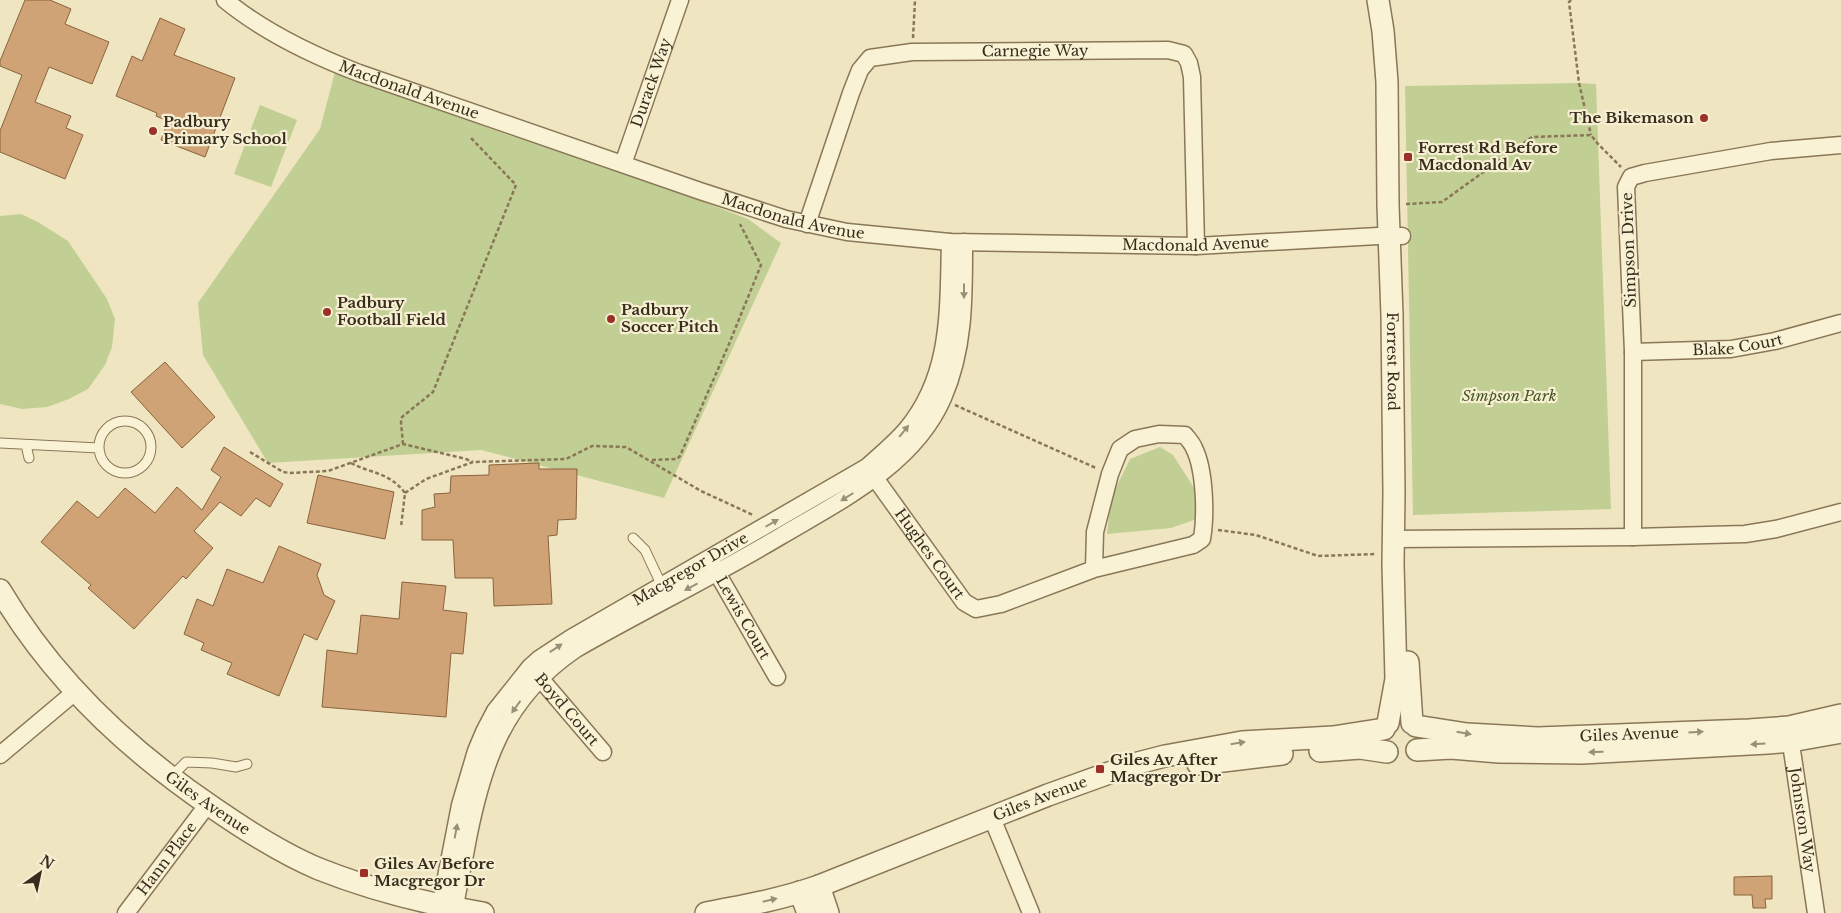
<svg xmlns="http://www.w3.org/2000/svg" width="1841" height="913" font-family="'Libre Baskerville',serif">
	<rect width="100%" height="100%" fill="#efe6c1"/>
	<path fill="#c1ce94" d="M335,72L508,135L574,152L748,219L781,243L664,498L481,450L268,463L203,355L198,303L320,129Z
		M1579,83L1596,84L1611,509L1413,515L1405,86Z
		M260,105L297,120L271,187L234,174Z
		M21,214L38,222L68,241L107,299L115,319L112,347L105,365L88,389L69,399L47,407L22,409L0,404V216Z
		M1160,447L1173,455L1211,514L1171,528L1107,534L1111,498L1130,459Z"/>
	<path fill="#cfa375" stroke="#89633d" d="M25,0H50L71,9L65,24L109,42L92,84L49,67L35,102L71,116L66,128L83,135L65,179L0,152V131L22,75L0,66V61Z
		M160,18L185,29L174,55L235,78L205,157L161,140L168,121L156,116L157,113L116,96L132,56L142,61Z
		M165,362L215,417L182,448L131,392Z
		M224,447L283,484L270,507L256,498L241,516L220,502L194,531L213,548L186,579L183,576L134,629L88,588L91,585L41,542L77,501L98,518L125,488L155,513L177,487L202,510L221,477L211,470Z
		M539,463V469H577L576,519L558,520L557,535L548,536L552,604L494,606L493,578H455L453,540H422V510L435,507L434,494L450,493L451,476L489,475V465Z
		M318,475L394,492L385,539L307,523Z
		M279,546L321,564L317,575L324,595L335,601L317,640L304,634L279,696L227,674L232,663L201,650L204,643L184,634L197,599L213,606L227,569L263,583Z
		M402,582L446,586L443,610L467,613L463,654L451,653L446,717L322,707L327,650L357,654L361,615L399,619Z
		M1772,876V899H1765L1766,908H1753L1752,895H1734V877Z"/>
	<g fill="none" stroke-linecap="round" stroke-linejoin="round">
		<defs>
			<path id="service" d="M99 447a26 26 0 1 1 52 0a26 26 0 1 1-52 0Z
				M0,443L99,448
				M26,445L29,458
				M633,538L645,550L662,586
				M170,778L186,762L212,763L236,767L247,764"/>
			<g id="minor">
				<path id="s1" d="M225,0C264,32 312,55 359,73L700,191L786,219L847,232L950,242L1196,246L1378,236H1402"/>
				<path id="s2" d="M623,164L680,0"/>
				<path id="s3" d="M807,224L851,93L860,70L870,58L912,52L1168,50L1184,54L1189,63L1192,77L1196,246"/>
				<path id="s4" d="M1633,352L1731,349L1775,341L1841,323"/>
				<path id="s5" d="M870,471L964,602L976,609L1001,604L1094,569L1193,545L1202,539C1206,515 1205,470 1194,448C1192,443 1188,439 1185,435L1159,434L1135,439L1120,449L1110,474L1095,532L1094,569"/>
				<path d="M1633,537V352L1626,187L1631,177L1645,173L1771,151L1841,145"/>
				<path d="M1393,539L1633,537L1745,534L1776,529L1841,512"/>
				<path id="s6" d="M712,564L777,677"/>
				<path id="s7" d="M533,670L603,752"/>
				<path id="s8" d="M1789,730L1816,913"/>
				<path d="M0,755L75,692"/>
				<path d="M992,818L1031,913"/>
				<path id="s9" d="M126,913L208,804"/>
				<path id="s10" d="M439,913L460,805L476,751L484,732L495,711L530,667L539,659L571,638L867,467C880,455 894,444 906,430C952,375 948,310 950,242"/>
				<path d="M454,913C457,892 462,871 466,849C481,767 502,699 576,649C644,610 714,576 781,536C840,501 914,465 943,398C965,348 964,296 964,242"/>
			</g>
			<g id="tertiary">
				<path id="s11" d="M1378,0L1383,31L1387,82L1388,205L1392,315L1394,493L1393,564L1396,679L1388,723"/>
				<path id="s12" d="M0,590C53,680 129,751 215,809C247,831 283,854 319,869C372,890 428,904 483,913"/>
				<path d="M1408,662L1412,723"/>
				<path id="s13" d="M1416,726L1467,734L1538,738L1749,730L1789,727L1841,715"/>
				<path d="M1417,750L1451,748L1499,752L1582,753L1768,743L1791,741L1841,732"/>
				<path d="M1320,751L1360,748L1387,752"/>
				<path d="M1198,764L1282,754"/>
				<path d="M819,886L828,913"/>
				<path d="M800,892L808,913"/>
				<path id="s14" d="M706,913C744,906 782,899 819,886L1048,795L1134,764L1165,756L1242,742L1333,737L1384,729"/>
			</g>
		</defs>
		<use href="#service" stroke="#897758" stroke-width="11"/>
		<use href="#minor" stroke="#897758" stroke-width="19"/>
		<use href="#tertiary" stroke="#897758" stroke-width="24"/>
		<path stroke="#897758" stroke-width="2.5" stroke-dasharray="4 2.5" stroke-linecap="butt" d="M1571,0L1569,2L1579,83L1591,135
			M913,38L915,0
			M1406,204L1442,202L1532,137L1591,135L1598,144L1621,167
			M955,405L1096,468
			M403,444L401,422L402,417L433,392L516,185L471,138
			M250,452L283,472L290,473L328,471L403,444L466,459L473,462
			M652,460L677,459L680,456L729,344L761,265L740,224
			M351,463C372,474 389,472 405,493L401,527
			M405,493L426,479L473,462L566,459L592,446L626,447L701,491L753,515
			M1218,530L1256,535L1318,556L1376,554"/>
		<use href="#service" stroke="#faf2d4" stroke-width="9"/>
		<use href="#minor" stroke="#faf2d4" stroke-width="16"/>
		<use href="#tertiary" stroke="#faf2d4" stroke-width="21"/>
	</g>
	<defs><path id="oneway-solid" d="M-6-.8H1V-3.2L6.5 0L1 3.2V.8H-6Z" transform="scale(1.25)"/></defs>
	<g fill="#999078">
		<use href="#oneway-solid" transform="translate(964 291) rotate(90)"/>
		<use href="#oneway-solid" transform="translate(904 431) rotate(-51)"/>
		<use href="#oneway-solid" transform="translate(847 497) rotate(148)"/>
		<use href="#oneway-solid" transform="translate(772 523) rotate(-30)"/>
		<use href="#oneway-solid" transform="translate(691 587) rotate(152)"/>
		<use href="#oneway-solid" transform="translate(556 648) rotate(-34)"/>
		<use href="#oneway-solid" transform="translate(516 707) rotate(126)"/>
		<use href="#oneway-solid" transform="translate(1696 732) rotate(-3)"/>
		<use href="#oneway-solid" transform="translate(1464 733) rotate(10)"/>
		<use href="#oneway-solid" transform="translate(1238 743) rotate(-9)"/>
		<use href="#oneway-solid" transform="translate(1758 744) rotate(177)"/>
		<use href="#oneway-solid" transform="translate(1596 752) rotate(178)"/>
		<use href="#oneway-solid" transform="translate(456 831) rotate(-79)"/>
		<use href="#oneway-solid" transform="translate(770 900) rotate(-13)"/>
	</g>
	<g fill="#9a3026" stroke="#f6efd1" stroke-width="2">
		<circle cx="1704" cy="118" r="5"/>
		<circle cx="153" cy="131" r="5"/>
		<rect x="1403" y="152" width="10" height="10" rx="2.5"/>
		<circle cx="327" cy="312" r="5"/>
		<circle cx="611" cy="319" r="5"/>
		<rect x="1095" y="764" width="10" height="10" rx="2.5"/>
		<rect x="359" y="868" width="10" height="10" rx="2.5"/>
	</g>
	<g text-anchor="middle" stroke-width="4.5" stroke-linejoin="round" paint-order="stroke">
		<g font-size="15" fill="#382d1d" stroke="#f6efd1">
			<text dy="5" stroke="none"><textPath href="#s3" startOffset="344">Carnegie Way</textPath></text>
			<text dy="5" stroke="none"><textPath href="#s2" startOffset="86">Durack Way</textPath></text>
			<text dy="5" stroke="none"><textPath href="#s1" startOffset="206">Macdonald Avenue</textPath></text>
			<text dy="5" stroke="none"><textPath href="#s1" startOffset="611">Macdonald Avenue</textPath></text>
			<text dy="5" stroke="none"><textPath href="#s1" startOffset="1016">Macdonald Avenue</textPath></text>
			<text transform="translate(1629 250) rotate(-92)" y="5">Simpson Drive</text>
			<text dy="5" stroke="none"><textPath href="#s4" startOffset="105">Blake Court</textPath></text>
			<text dy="5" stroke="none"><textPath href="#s11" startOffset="362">Forrest Road</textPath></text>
			<text dy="5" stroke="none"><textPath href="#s5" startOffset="102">Hughes Court</textPath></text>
			<text dy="5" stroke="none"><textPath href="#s10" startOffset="455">Macgregor Drive</textPath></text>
			<text dy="5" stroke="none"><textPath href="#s6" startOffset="62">Lewis Court</textPath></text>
			<text dy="5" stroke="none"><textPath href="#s7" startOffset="52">Boyd Court</textPath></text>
			<text dy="5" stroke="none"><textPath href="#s13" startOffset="214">Giles Avenue</textPath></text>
			<text dy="5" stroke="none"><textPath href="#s14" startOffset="354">Giles Avenue</textPath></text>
			<text dy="5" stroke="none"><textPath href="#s12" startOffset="300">Giles Avenue</textPath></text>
			<text dy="5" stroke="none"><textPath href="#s8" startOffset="91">Johnston Way</textPath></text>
			<text dy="5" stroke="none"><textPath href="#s9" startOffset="68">Hann Place</textPath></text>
		</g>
		<g font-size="15" font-weight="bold" fill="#382d1d" stroke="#f6efd1" text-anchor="start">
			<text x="1694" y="123" text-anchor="end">The Bikemason</text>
			<text x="163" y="127">Padbury<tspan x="163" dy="17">Primary School</tspan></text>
			<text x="1418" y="153">Forrest Rd Before<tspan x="1418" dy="17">Macdonald Av</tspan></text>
			<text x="337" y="308">Padbury<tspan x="337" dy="17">Football Field</tspan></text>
			<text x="621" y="315">Padbury<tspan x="621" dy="17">Soccer Pitch</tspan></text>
			<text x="1110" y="765">Giles Av After<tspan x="1110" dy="17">Macgregor Dr</tspan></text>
			<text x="374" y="869">Giles Av Before<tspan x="374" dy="17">Macgregor Dr</tspan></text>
		</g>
		<g font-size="15" font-style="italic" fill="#445623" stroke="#f6efd1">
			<text x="1509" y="401">Simpson Park</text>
		</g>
	</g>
	<g transform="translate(40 873) rotate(33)" stroke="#f6efd1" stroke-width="4" paint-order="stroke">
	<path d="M0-4L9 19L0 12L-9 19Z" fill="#382d1d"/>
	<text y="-8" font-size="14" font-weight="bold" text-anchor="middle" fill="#382d1d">N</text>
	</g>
</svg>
